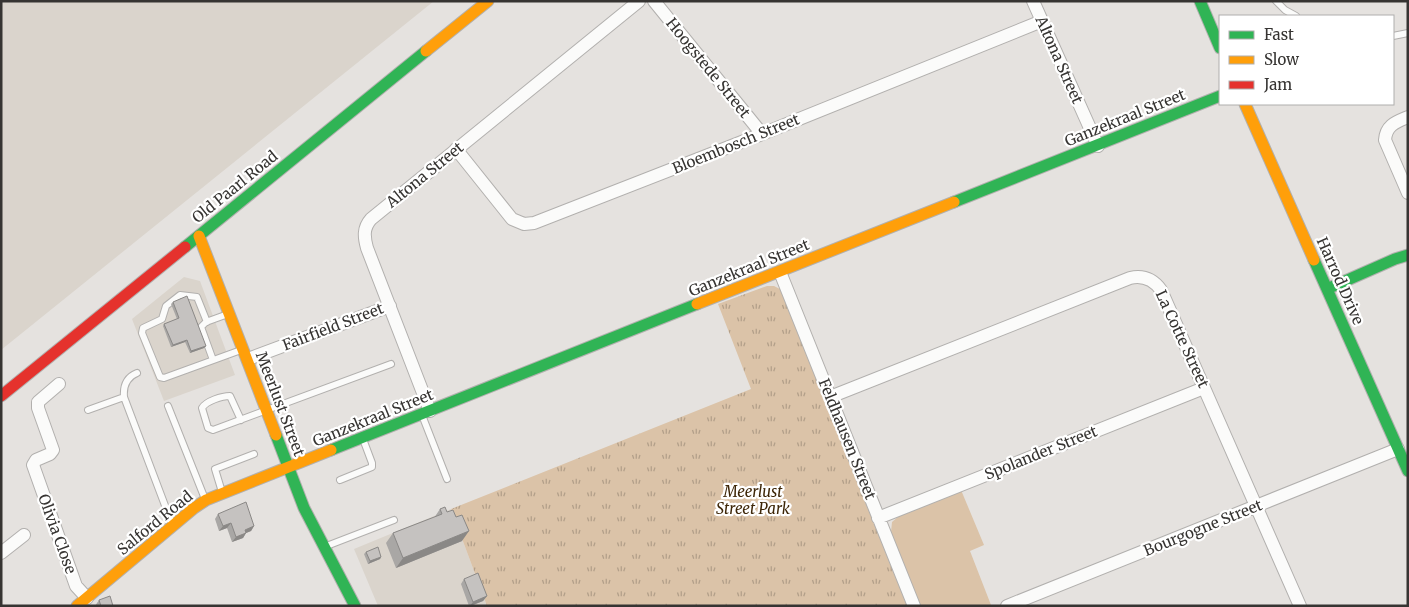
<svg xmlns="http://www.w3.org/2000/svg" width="1409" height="607" font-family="Merriweather,serif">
	<defs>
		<pattern id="park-tufts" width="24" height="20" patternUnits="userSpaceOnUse" patternTransform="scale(1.25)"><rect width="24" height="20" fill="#dbc3a8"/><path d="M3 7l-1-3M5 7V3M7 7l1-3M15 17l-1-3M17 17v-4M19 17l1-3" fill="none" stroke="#b29f89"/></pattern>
	</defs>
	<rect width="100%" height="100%" fill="#e5e2df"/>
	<path fill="#dad4cc" d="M1,1H434L1,350Z
		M184,277L200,281L235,375L164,401L132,319Z
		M451,509L487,606H378L354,549Z"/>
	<path fill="#dbc3a8" d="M961,490L984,545L970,551L991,605L920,606L891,532L892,522L899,516Z"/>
	<path fill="url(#park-tufts)" d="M767,286H774L780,289L907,606H487L451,509L751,389L718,304Z"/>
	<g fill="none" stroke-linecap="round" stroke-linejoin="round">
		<defs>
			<path id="lane" d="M1276,1L1285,10L1296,16
				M1393,36L1408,33
				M207,322L197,297L180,295L166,306L162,319L143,328L142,333L160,377L164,378L241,350
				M213,360L201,327L206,322L228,314
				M137,373C127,377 123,385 124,397L172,524
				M168,406L205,499
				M88,410L124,397
				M422,415L447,479
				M241,420L230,396C222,396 206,401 202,408L208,428L213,430L391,364
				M340,480L372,467V463L363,439
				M222,492L215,469L254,454
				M324,547L394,520"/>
			<path id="street" d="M654,1L762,134
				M1033,1L1098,146
				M1408,117C1396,122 1386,125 1385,140L1408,193
				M456,149L512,219L524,224L534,223L762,134L1042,21
				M780,272L914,606
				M248,359L390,306
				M59,384L38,402V408L53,450L50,454L36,460L33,465L76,586L87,598
				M830,397L1130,278C1143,275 1153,279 1161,290L1300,606
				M430,411L367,248C364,237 363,228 371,219L639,1
				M878,518L1204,388
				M1,553L24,535
				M1007,606L1398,449"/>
			<path id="fast" d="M1200,1L1220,48
				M954,202L1220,96
				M185,247L426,51
				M1314,260L1408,471
				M1327,289L1395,259L1408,255
				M276,435L304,508L355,606
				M331,450L697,304"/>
			<path id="slow" d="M426,51L488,1
				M1245,104L1314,260
				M199,236L276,435
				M697,304L954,202
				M77,606L194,508L206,500L331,450"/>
			<path id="jam" d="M1,396L185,247"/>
		</defs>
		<use href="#lane" stroke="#b2b0ae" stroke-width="8"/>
		<use href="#street" stroke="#b2b0ae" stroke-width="14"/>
		<use href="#fast" stroke="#b2b0ae" stroke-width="13"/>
		<use href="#slow" stroke="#b2b0ae" stroke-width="13"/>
		<use href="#jam" stroke="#b2b0ae" stroke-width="13"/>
		<use href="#lane" stroke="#fbfbfa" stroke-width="6"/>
		<use href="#street" stroke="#fbfbfa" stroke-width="12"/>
		<use href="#fast" stroke="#30b455" stroke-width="11"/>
		<use href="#slow" stroke="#ff9f0a" stroke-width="11"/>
		<use href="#jam" stroke="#e5322d" stroke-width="11"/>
	</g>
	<path fill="#a9a7a5" d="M173,302L206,346L204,348L190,353L185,342L171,347L163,326L164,324L177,319L171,304Z
		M440,509L456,517L462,541L396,568L386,543L393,533L434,518Z
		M218,514L254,526L251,531L246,533L243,538L232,542L227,528L219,531L215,519Z
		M366,552L381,557L380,559L368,564L364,554Z
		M464,579L487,596L483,601L471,606H469L461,584Z
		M99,600L113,606H95Z"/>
	<path fill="#8a8886" d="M187,340L185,342L171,347L173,345Z
		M206,346L204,348L190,353L191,351Z
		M231,523L227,528L219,531L223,526Z
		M254,526L251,531L246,533L243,538L232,542L236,537L245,530Z
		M469,531L462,541L396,568L403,558Z
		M381,557L380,559L368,564L370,561Z
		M487,596L483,601L470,606L473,602Z"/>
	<path fill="#c5c2c0" stroke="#8a8886" d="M187,296L206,346L191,351L187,340L173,345L164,324L179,318L173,302Z
		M246,502L254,526L245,530L246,533L236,537L231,523L223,526L218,514Z
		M445,507L447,512L453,510L456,517L462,515L469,531L403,558L393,533L442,514L440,509Z
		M378,547L381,557L370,561L366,552Z
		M478,573L487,596L473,602L464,579Z
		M110,596L113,606H101L99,600Z"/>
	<g text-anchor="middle" stroke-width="4.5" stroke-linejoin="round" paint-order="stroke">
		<g font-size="15" fill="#363432" stroke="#fff">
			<text transform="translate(1059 60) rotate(66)" y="5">Altona Street</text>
			<text transform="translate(708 68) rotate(51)" y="5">Hoogstede Street</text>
			<text transform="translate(1125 118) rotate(-22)" y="5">Ganzekraal Street</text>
			<text transform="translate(736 144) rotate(-22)" y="5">Bloembosch Street</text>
			<text transform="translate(425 175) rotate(-39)" y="5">Altona Street</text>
			<text transform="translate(235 187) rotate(-39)" y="5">Old Paarl Road</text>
			<text transform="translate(749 268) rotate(-22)" y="5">Ganzekraal Street</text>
			<text transform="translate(1340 281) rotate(66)" y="5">Harrod Drive</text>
			<text transform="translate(333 327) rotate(-21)" y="5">Fairfield Street</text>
			<text transform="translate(1182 339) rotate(65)" y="5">La Cotte Street</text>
			<text transform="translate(280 404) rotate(69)" y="5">Meerlust Street</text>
			<text transform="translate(373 418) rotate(-22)" y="5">Ganzekraal Street</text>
			<text transform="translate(847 439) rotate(68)" y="5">Feldhausen Street</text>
			<text transform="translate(1041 453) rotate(-22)" y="5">Spolander Street</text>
			<text transform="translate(155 523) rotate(-39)" y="5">Salford Road</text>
			<text transform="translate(1203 528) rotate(-22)" y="5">Bourgogne Street</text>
			<text transform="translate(57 534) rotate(70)" y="5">Olivia Close</text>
		</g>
		<g font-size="15" font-style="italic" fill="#3d2607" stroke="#fff">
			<text x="753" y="497">Meerlust<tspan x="753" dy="17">Street Park</tspan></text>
		</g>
	</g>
	<rect width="1409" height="607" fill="none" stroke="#363432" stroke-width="5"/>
	<rect x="1219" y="15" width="175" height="90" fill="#ffffff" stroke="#afaead"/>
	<rect x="1229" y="31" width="25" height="8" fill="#30b455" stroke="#afaead"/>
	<text x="1264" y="40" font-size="15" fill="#363432">Fast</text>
	<rect x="1229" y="56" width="25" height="8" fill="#ff9f0a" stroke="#afaead"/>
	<text x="1264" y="65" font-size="15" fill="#363432">Slow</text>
	<rect x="1229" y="81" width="25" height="8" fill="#e5322d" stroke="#afaead"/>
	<text x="1264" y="90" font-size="15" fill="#363432">Jam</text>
</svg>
